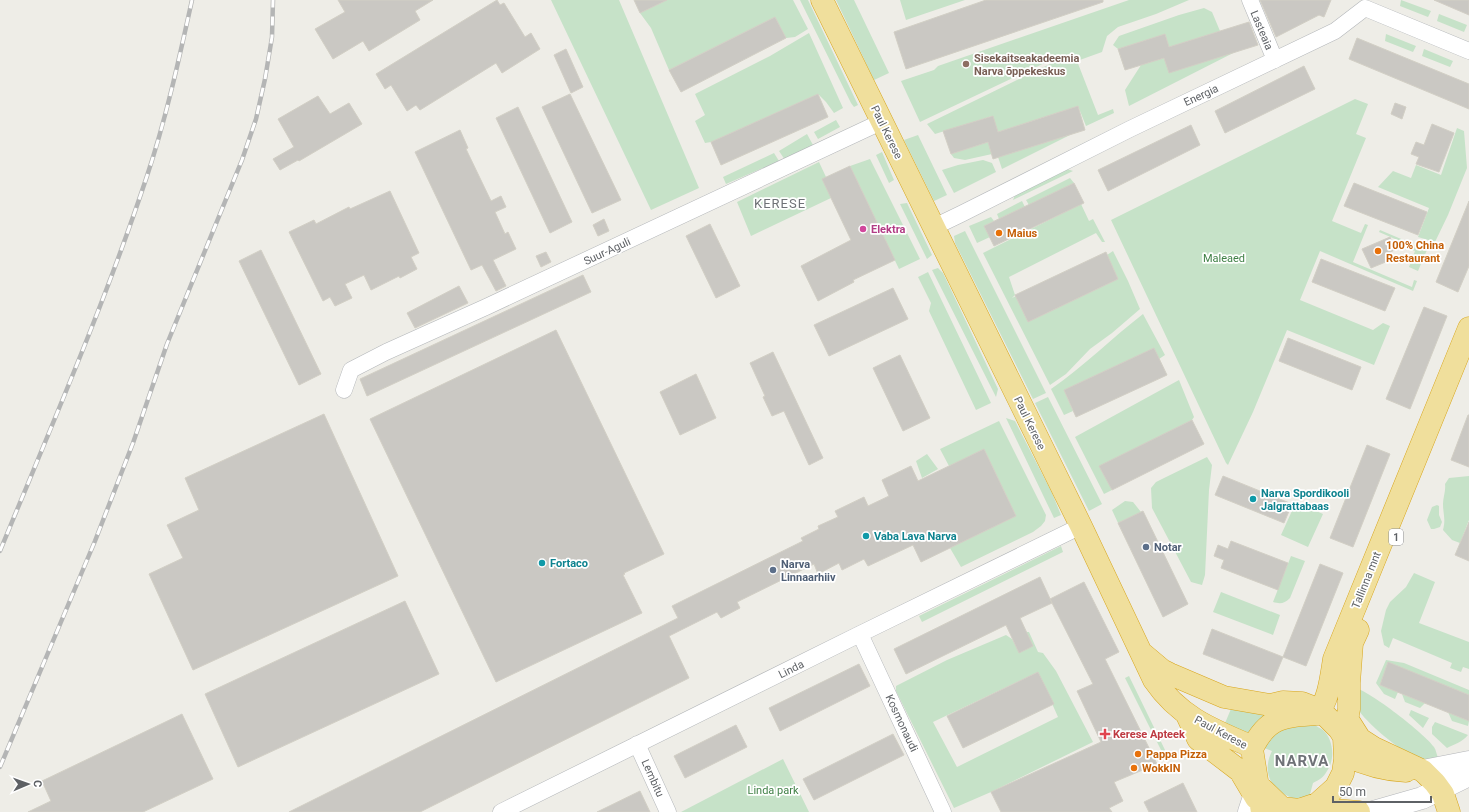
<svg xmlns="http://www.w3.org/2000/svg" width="1469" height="812" font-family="Roboto,sans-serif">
	<rect width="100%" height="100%" fill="#eeede7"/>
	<path fill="#c6e2c8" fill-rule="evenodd" d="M551,0H619L699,188L651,210Z
		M667,0H793L808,29L795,37L786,38L775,17L669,70L651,28L640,13Z
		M800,0H808L858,105L854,107L851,103Z
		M836,0H854L889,73L874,80Z
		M900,0H965L906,20Z
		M1129,0H1189L1156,14L1118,27L1107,36L1102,52L1077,61L1098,115L1113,109L1114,113L1086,126L1078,106L998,132L992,116L935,134L927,124L1056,61L1051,60L920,122L901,81L934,70L938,66Z
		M1401,0L1431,11L1428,17L1400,6Z
		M1204,8L1212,12L1220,31L1169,47L1165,34L1118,49L1113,45L1119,36L1179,15Z
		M1439,14L1467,25L1464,32L1437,21Z
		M809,33L843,108L834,113L826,102L818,94L711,142L705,143L695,121L705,115L695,94L770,56Z
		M1386,34L1416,46L1413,52L1385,41Z
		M1424,49L1453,61L1450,67L1422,56Z
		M1239,50L1129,106L1125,90L1141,65L1164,58Z
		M1355,99L1368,104L1356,134L1366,138L1332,221L1361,233L1365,224L1368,225L1353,262L1412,287L1414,280L1417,281L1413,291L1320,251L1300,300L1373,330L1383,323L1390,326L1374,365L1287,330L1253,412L1228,465L1226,463L1111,220Z
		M836,120L840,127L818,139L814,132Z
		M1457,128L1464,131L1467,168L1448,215L1435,242L1418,237L1429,208L1378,187L1393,171L1411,178L1416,165L1441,175Z
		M807,134L813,145L785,160L779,151Z
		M1072,134L1002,169L998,157Z
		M918,135L947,195L934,201L904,140Z
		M988,142L992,154L965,160L954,158L951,154Z
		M882,152L894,180L889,183L876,155Z
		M774,153L779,161L726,184L723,177Z
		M870,159L920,259L899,269L850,166Z
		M983,160L992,163L996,172L954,193L942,170L958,165Z
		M819,162L826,177L831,198L751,236L737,202Z
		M1067,169L1073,171L1013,200L1015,195Z
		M1070,178L1074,183L1029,205L1026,200Z
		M1022,201L1025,207L999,219L997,214Z
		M907,203L932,255L927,259L900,204Z
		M1081,204L1089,221L1093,219L1105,242H1102L1096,233L1009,277L1015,295L1012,298L1016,296L1028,322L1118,279L1107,255L1113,251L1128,281L1140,309L1112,333L1090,349L1066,374L1050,385L983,253Z
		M991,217L994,221L984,226L990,237L977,243L969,226Z
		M1380,230L1427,250L1418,271L1409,267L1415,251L1401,245L1402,242L1379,232Z
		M965,231L1046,393L1033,399L955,243L954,236Z
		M938,268L943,273L998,389L996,397L932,270Z
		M928,272L991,403L976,410L929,311L931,303L918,277Z
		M1143,314L1165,355L1159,359L1154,348L1064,390L1073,411L1064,415L1051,389C1084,366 1112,338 1143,314Z
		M1179,380L1194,417L1192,420L1100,466L1112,490L1104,494L1075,437Z
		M1048,397L1102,504L1089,511L1035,403Z
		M1006,418L1015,421L1052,493L1061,515L1054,518Z
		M999,421L1046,515L1045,521L1041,526L1033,532L961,567L950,548L1016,516L984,449L949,466L940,449Z
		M927,454L938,469L922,478L916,461Z
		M1207,457L1212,465L1209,490L1205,575L1202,585L1191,582L1152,508L1151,488L1156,482L1162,479Z
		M1469,476V520L1460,543L1452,540L1443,530C1446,519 1443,514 1443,504C1443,497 1446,491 1445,484L1449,478Z
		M1125,501L1133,502L1141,512L1118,523L1112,510Z
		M1296,502L1323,514L1308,547L1281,535Z
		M1437,505L1439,506V515L1442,522L1440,527L1434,529H1431L1427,520L1432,507Z
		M1061,546L1063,552L922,622L919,616Z
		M1291,556L1305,561L1290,598C1284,604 1280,604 1273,602Z
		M1414,573L1435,582L1419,623L1469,642V669L1463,667L1461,672L1450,668L1452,663L1393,638L1389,648L1384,645L1381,631L1386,610L1390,602L1406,587Z
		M1221,592L1280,615L1273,635L1213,612Z
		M1026,632H1029L1038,652L1043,653L1056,671L1093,742L991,792L954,808L896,691V686L947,660L1006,635L1012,639L1019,652ZM1038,672L1058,717L957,767L933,722Z
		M1386,660L1404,663L1469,690V695L1388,663L1380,685L1398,692L1395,699L1384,694L1376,683Z
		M1129,676L1165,750L1162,752L1125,678Z
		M1355,688C1370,691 1425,734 1434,747C1436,750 1437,755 1438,759C1430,762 1423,760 1414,757C1402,752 1364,721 1358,709C1355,704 1356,694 1355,688Z
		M1402,694L1425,703L1420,708L1405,702Z
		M1233,704L1283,710L1248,739L1223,728Z
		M1411,710L1429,718L1423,728L1409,715Z
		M1448,712L1469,721L1468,726L1452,721Z
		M1435,722L1468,735C1462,742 1455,744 1447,748L1432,734V727Z
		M1312,723C1316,726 1320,728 1323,730C1334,740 1335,760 1327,771C1324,777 1319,780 1313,783L1309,798C1305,798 1300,799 1296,799C1291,798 1286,795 1282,793C1267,783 1264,767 1272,751L1259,746L1270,731Z
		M783,759L809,812H681Z"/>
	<path fill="#cac8c3" stroke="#d2cfc5" d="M338,0H433L415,11L420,20L369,51L363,41L333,59L315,29L345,12Z
		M497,0L500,5L504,3L525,37L531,33L540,49L502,73L496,63L420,110L416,105L407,111L391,85L385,89L376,74Z
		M634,0H667L640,13Z
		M986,0H1103V2L906,69L894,32Z
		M1260,0H1331L1324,17L1319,15L1276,37Z
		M1434,0H1469V15Z
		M775,17L786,38L681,92L669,70Z
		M1249,22L1258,45L1169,73L1164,58L1125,70L1118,49L1165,34L1169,47Z
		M1357,38L1469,84V109L1349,59Z
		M566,49L583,87L571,93L554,55Z
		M1304,66L1315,89L1225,133L1215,111Z
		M570,94L621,200L592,213L542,107Z
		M818,94L828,117L721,165L711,142Z
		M318,96L330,114L349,103L362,124L299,161L298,160L280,170L273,159L294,147L278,119Z
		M1395,103L1406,107L1402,119L1391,114Z
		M1078,106L1085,130L993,159L988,142L951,154L943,131L993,116L998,132Z
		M518,107L572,222L550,233L496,118Z
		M1432,124L1454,133L1439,172L1416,164L1419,157L1411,154L1416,142L1424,145Z
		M1191,125L1200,145L1108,191L1098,170Z
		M460,130L468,148L466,149L491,201L501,196L506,207L495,212L505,234L508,232L516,249L493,260L506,286L496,291L482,265L471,270L415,152Z
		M850,166L895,260L853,280L854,282L818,301L801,266L851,240L822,179Z
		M1074,183L1084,203L994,246L984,226Z
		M1354,183L1427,212L1418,235L1344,206Z
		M390,191L419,253L411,257L417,269L400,278L399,276L371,290L364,275L345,284L352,298L335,306L330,297L323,301L289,232L314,220L316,224L349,207L350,209Z
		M1469,201V266L1458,292L1436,282Z
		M604,219L609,231L598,236L593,225Z
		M710,224L740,286L716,298L686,236Z
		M1390,237L1395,250L1390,252L1393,259L1371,268L1362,249Z
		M261,250L321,374L299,385L239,261Z
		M546,252L551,262L541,267L536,256Z
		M1106,252L1118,279L1028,322L1015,295Z
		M1321,259L1395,288L1385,311L1312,282Z
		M583,275L591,292L367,396L360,379Z
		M459,286L468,303L415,328L407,313Z
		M893,288L908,319L829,356L814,325Z
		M1424,307L1447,316L1410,409L1386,399Z
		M556,330L664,554L624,573L625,574L623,575L642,613L496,682L370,419Z
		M1288,338L1361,367L1352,390L1279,361Z
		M1154,348L1167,375L1076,417L1064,390Z
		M773,352L823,458L809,465L784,411L772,416L763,397L765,396L750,363Z
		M900,355L930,418L903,431L873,368Z
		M696,374L716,418L680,435L660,392Z
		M324,414L398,576L193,670L149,574L183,558L167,525L199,510L185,478Z
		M1468,415H1469V467L1451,460Z
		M1192,420L1204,444L1112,490L1099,466Z
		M1367,445L1390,454L1353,547L1330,538Z
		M984,449L1016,516L921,562L913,545L868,566L864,559L842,570L839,563L818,574L814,564L737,602L740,608L721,618L717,612L669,636L689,678L420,812H289L678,618L672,606L803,541L801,538L819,529L818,526L838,517L835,511L864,497L868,506L889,496L882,480L911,466L918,481Z
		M1223,476L1292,504L1284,523L1215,495Z
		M1143,511L1188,604L1163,617L1118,523Z
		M1469,522V561L1455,555Z
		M1231,541L1288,563L1278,590L1221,568L1224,560L1214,556L1218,545L1228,549Z
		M1320,564L1343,573L1306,666L1283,657Z
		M1040,577L1052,603L1020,618L1033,646L1019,653L1006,625L906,674L894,649Z
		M1084,582L1119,652L1105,659L1157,764L1114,782L1123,801L1109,808L1112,812H1001L991,792L1101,742L1077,691L1093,684L1050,599Z
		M405,601L439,674L238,767L205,694Z
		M1212,629L1283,657L1273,681L1203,654Z
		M1388,662L1469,695V721L1380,685Z
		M859,664L870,686L780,731L769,708Z
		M1038,672L1054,704L963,748L947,716Z
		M182,714L213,779L143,812H28L51,801L42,781Z
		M736,725L747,747L685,778L674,756Z
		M893,734L904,755L814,800L803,779Z
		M1183,783L1197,812H1149L1144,802Z
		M640,791L650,812H597Z"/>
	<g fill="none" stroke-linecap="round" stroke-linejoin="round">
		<defs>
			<path id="street" d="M1250,0L1275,60
				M934,227L961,214L1130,129L1335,31L1365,8L1469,51
				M344,390L351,370L386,352L486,307L881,122
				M860,634L943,812
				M637,744L668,812
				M501,812L860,634L1081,526"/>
			<path id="secondary" d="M1423,771L1469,762
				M1249,812L1258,785
				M1373,812L1422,798L1469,775"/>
			<path id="highway" d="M822,0L1081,526L1154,680C1178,715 1208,728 1246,744L1252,749L1262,812
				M1143,654L1162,670L1170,674L1224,697L1270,705L1283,702L1302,703L1320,710L1339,729L1344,737L1345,759L1343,773L1336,787L1317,804L1299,810L1282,808L1258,785
				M1186,713L1198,739L1240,771L1256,798
				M1348,720L1360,739L1374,748L1423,771L1435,783L1443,794L1449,812
				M1344,737L1349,709V683L1352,643L1358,630
				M1252,749C1267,717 1284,716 1317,714C1329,700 1331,677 1334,659L1469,328
				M1345,755C1364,764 1385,770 1406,771
				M1317,804L1333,810L1359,812"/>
		</defs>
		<use href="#street" stroke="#b3b6b9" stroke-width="17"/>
		<use href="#secondary" stroke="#b3b5b9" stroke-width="23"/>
		<use href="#highway" stroke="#d8a61d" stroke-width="23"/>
		<use href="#street" stroke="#fff" stroke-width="16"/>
		<use href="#secondary" stroke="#fff" stroke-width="22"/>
		<use href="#highway" stroke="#f0df9c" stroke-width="22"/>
		<defs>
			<path id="rail" d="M0,551C51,427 105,303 147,176C166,119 179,59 192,0
				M0,767L95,541L133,443L167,344L242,160L256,119L265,79L272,37L273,0"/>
		</defs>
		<use href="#rail" stroke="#b4b5b5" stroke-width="4.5"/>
		<use href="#rail" stroke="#fff" stroke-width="3" stroke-dasharray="9" stroke-linecap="butt"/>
	</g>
	<circle fill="#8d6e63" stroke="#fff" stroke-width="1.5" cx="966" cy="64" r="4"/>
	<circle fill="#d1479c" stroke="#fff" stroke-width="1.5" cx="863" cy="229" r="4"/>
	<g fill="#e8710a" stroke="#fff" stroke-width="1.5">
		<circle cx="999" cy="233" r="4"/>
		<circle cx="1378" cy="251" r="4"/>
		<circle cx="1138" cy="754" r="4"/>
		<circle cx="1134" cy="768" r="4"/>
	</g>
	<g fill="#0f9aa8" stroke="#fff" stroke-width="1.5">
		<circle cx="1253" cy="499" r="4"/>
		<circle cx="866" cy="536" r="4"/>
		<circle cx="542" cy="563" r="4"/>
	</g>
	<g fill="#5c6f8a" stroke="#fff" stroke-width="1.5">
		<circle cx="1146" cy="547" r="4"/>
		<circle cx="773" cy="570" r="4"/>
	</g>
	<path fill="#e0444e" stroke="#fff" stroke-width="1.5" d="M1103 728h4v4h4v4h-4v4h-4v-4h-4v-4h4z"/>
	<g text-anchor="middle" stroke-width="3.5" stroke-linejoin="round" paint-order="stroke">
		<rect fill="#fff" stroke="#8e9093" stroke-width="1" x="1389" y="529" width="14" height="16" rx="3"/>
		<g font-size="10" font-weight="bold" fill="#5e6165">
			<text x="1396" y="541">1</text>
		</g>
		<g font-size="11" fill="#5e6165" stroke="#fff">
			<text transform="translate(1262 30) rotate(67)" y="4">Lasteaia</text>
			<text transform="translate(1201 95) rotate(-25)" y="4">Energia</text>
			<text transform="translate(887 132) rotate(64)" y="4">Paul Kerese</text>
			<text transform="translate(607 251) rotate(-25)" y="4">Suur-Aguli</text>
			<text transform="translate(1030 423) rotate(64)" y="4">Paul Kerese</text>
			<text transform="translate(1366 580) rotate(-68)" y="4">Tallinna mnt</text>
			<text transform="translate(791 669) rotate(-26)" y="4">Linda</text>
			<text transform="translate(902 723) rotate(65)" y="4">Kosmonaudi</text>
			<text transform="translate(1221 732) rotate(28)" y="4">Paul Kerese</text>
			<text transform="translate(653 778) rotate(66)" y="4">Lembitu</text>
		</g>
		<g font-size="11" font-weight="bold" fill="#785e54" stroke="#fff" text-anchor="start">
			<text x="974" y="62">Sisekaitseakadeemia<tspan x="974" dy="13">Narva õppekeskus</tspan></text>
		</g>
		<g font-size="11" font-weight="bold" fill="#b23c85" stroke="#fff" text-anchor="start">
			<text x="871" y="233">Elektra</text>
		</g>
		<g font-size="11" font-weight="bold" fill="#c56008" stroke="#fff" text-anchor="start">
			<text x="1007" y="237">Maius</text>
			<text x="1386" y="249">100% China<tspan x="1386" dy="13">Restaurant</tspan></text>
			<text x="1146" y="758">Pappa Pizza</text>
			<text x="1142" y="772">WokkIN</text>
		</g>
		<g font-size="11" fill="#418147" stroke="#fff">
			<text x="1224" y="262">Maleaed</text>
			<text x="773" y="794">Linda park</text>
		</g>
		<g font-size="11" font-weight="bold" fill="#0d838f" stroke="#fff" text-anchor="start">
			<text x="1261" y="497">Narva Spordikooli<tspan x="1261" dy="13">Jalgrattabaas</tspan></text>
			<text x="874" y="540">Vaba Lava Narva</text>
			<text x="550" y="567">Fortaco</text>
		</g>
		<g font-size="11" font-weight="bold" fill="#4e5e75" stroke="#fff" text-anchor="start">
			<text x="1154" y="551">Notar</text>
			<text x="781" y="568">Narva<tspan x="781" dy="13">Linnaarhiiv</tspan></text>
		</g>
		<g font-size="11" font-weight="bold" fill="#be3a42" stroke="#fff" text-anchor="start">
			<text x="1113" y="738">Kerese Apteek</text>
		</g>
		<g font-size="13" letter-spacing="1" fill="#6f7277" stroke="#fff">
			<text x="780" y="208">KERESE</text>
		</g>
		<g font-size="15" font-weight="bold" letter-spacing="1" fill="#6f7277" stroke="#fff">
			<text x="1302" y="766">NARVA</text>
		</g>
	</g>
	<g transform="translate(28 784) rotate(88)" stroke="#ffffff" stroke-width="3" paint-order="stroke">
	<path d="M0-3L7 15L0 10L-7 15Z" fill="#5e6165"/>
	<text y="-6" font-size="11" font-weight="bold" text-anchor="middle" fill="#5e6165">С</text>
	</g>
	<path d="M1333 796v6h98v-6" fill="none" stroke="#5e6165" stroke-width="2"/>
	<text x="1339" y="796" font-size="12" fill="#5e6165" stroke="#ffffff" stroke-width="3" paint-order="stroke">50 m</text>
</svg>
